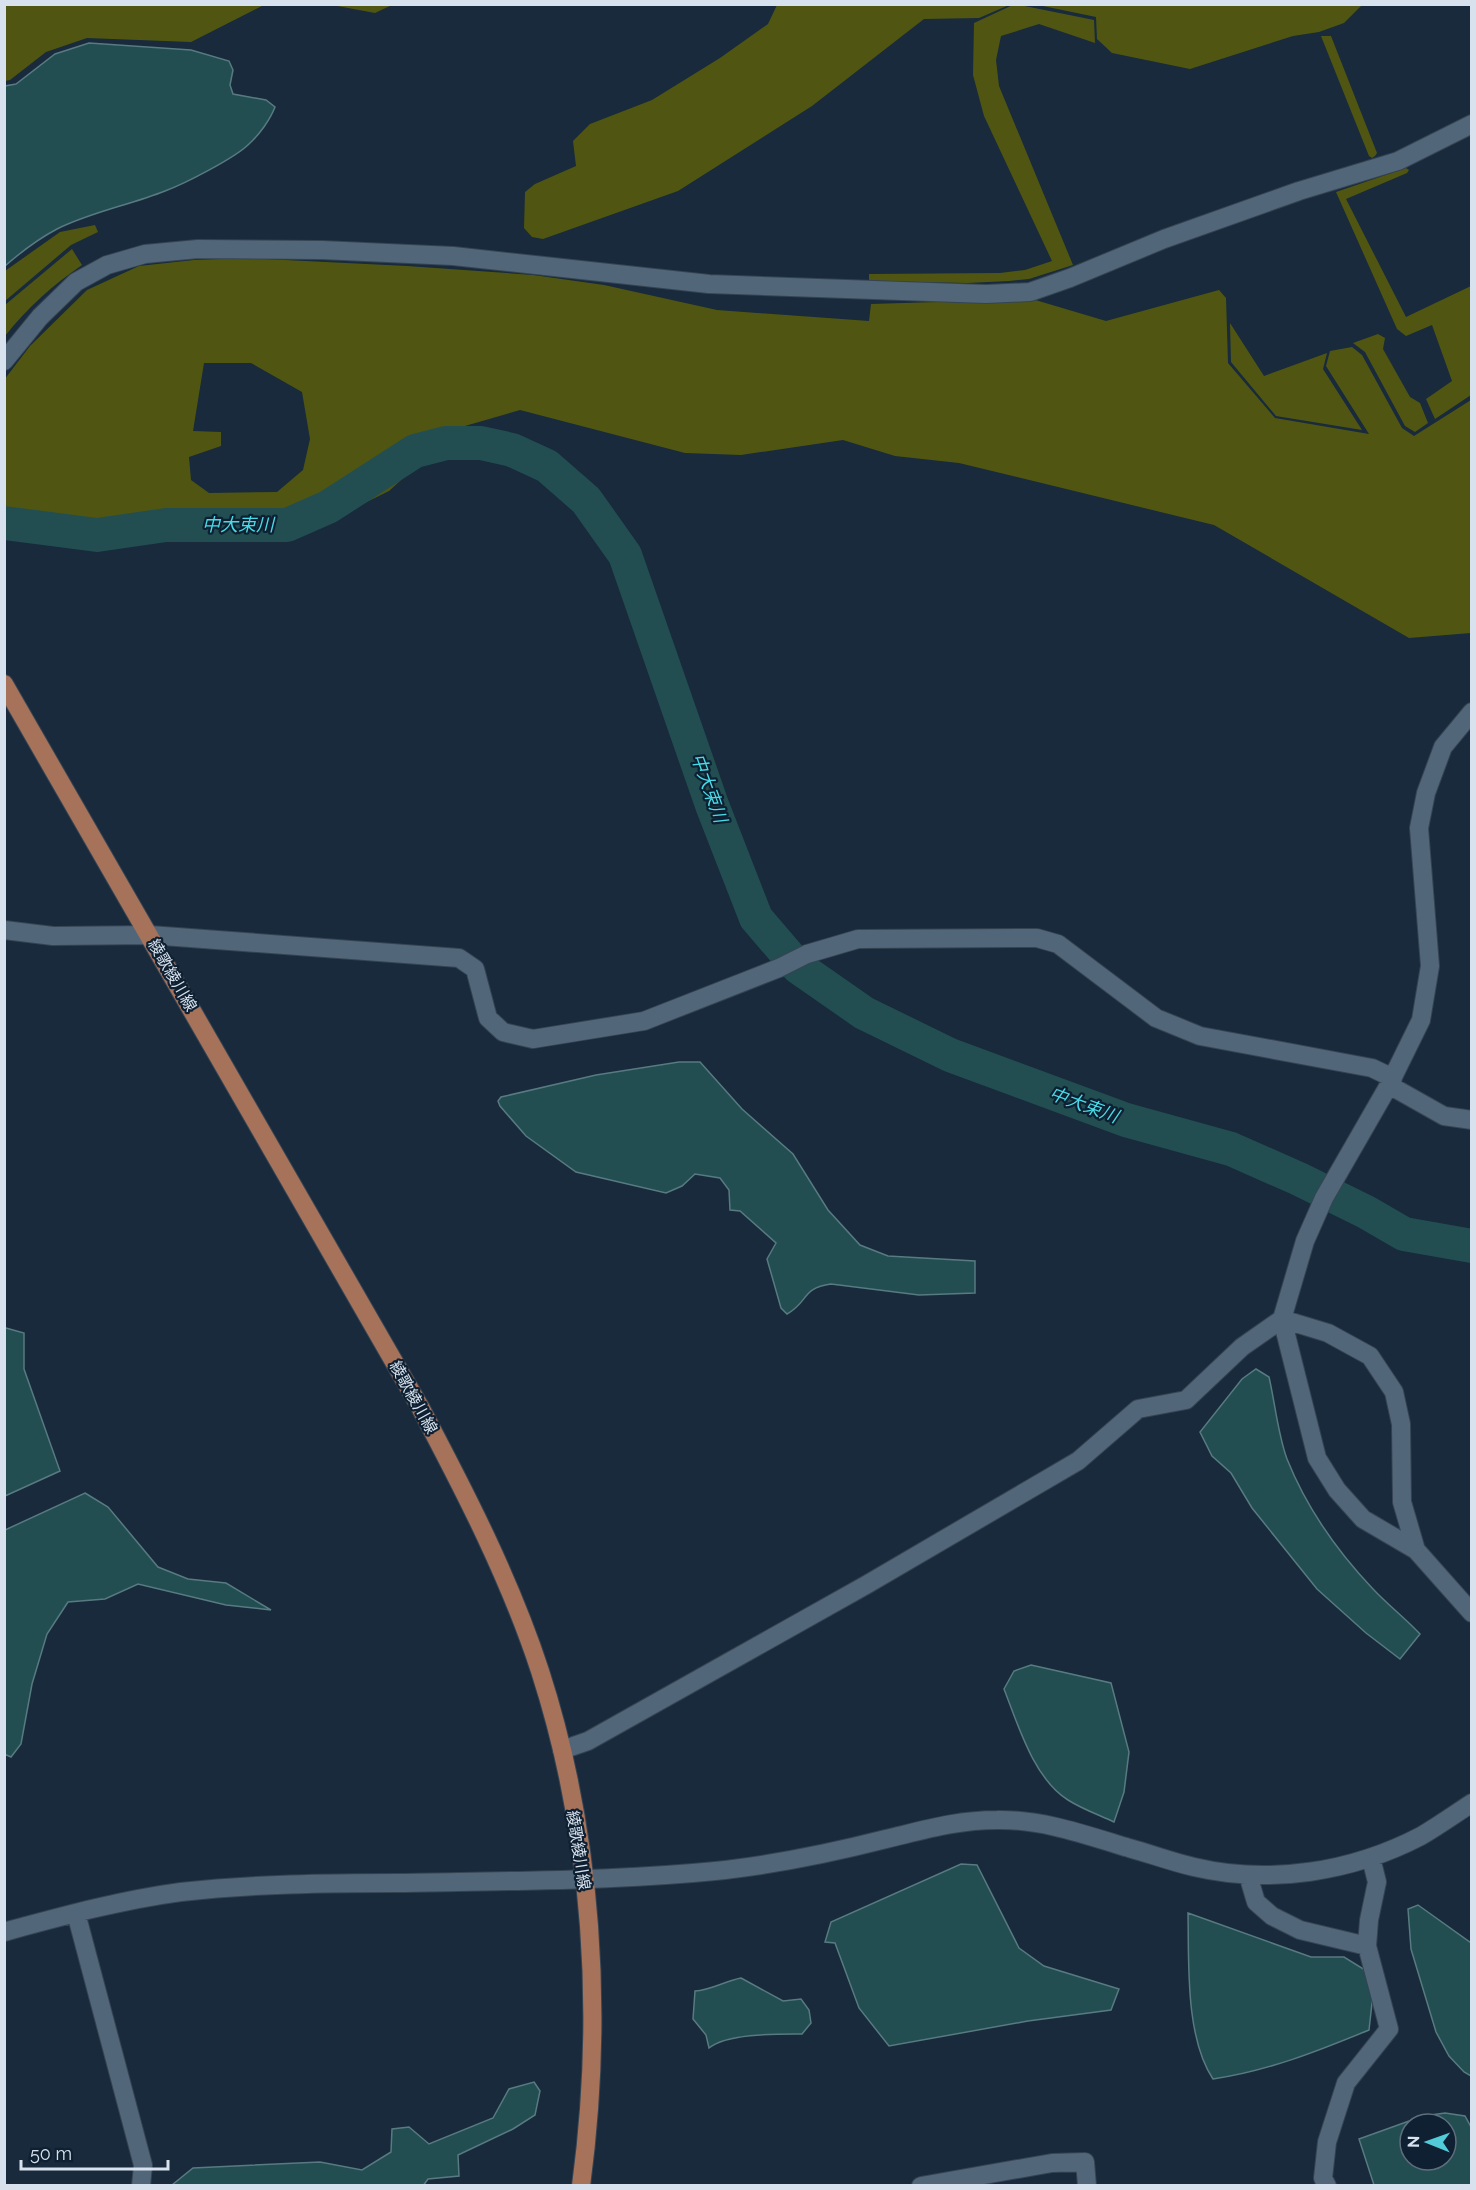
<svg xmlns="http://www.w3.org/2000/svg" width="1476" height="2190" font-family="Raleway,'Noto Sans JP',sans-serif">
	<rect width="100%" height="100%" fill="#182a3b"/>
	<path fill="#505612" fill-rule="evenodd" d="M5,4H264V5L191,42L87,38L46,52L10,80L5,81Z
		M1015,4L1094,20L1095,43L1039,24L1001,36L996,60L999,86L1073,265L1029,279L1009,281L967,283L869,281V274L1000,273L1025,270L1052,261L984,116L973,75L974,23Z
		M332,5H392L375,13Z
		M777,5H1009L979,18L924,19L812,106L678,191L543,239L532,237L524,228L525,192L535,184L576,166L573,141L590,124L652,100L720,58L768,24Z
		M1038,5H1362L1344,23L1319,32L1293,36L1190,69L1112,53L1097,39L1096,17Z
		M1321,36H1331L1377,153L1375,156L1372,158L1369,156Z
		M1406,168L1409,170L1407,173L1346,199L1406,317L1471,286V395L1435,419L1426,399L1452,381L1432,325L1406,336L1397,329L1336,192Z
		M95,225L98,232L71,245L5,301V271L60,232Z
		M72,249L82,265C53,285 27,308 5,336V305Z
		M245,258L407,266L533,275L604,285L717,310L869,321L871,304L1032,299L1106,321L1219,290L1226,298L1228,363L1275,418L1369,434L1326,366L1330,351L1352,347L1362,355L1402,428L1414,436L1471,400V633L1409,638L1214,525L959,463L895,456L843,440L741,455L685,453L520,410L458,428L389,491L320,525L231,519L157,518L95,525L5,508L4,380L30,346L87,290L139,266L194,260ZM204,363H251L302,392L310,439L303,470L277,492L209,493L191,480L189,457L221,446V432L193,431Z
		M1230,323L1264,376L1327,353L1323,369L1362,430L1276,416L1231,362Z
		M1378,334L1385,338L1383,349L1410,397L1420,403L1428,423L1415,432L1405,426L1365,352L1353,343Z"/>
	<path fill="#224e52" stroke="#587a81" stroke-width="1.5" fill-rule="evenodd" d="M89,43L191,50L229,61L233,70L230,85L233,94L266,100L275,107C270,120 259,135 249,144C235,158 184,184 165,191C130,205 91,212 57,229C38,239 21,252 5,266V86L16,84L55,54Z
		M679,1062H700L742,1109L793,1154L828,1210L860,1245L888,1256L975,1261V1293L919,1295L831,1284C801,1288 809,1302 787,1314L781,1308L767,1259L776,1243L740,1211L730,1210L729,1190L720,1178L695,1174L682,1186L666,1193L576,1172L526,1136L500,1106L498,1101L501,1097L596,1075Z
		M4,1326L6,1328L24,1333V1369L60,1471L5,1496Z
		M1256,1369L1269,1377C1275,1403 1278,1435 1287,1459C1307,1509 1337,1551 1373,1589C1388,1605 1405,1618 1420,1634L1400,1659L1366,1633L1317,1589L1252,1508L1231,1473L1212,1456L1200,1432L1242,1379Z
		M85,1493L108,1507L158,1567L188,1579L226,1583L271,1610L226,1605L138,1584L105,1599L68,1602L47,1634L32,1684L21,1744L11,1757L4,1754L5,1530Z
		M1031,1665L1111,1683L1129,1752L1124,1792L1114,1822C1099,1815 1082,1809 1068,1800C1034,1779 1018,1725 1004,1689L1014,1671Z
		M961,1864L977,1865L1019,1948L1044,1966L1119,1989L1111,2010L1028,2021L889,2046L859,2008L835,1943L825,1942L831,1922Z
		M1418,1905L1471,1943V2076L1464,2072L1449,2056L1436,2032L1411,1949L1408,1909Z
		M1188,1913L1311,1957H1344L1365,1970L1373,1994L1369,2030C1318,2051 1268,2071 1213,2079C1185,2037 1189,1962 1188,1913Z
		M741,1978L783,2001L801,1999L809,2010L811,2023L802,2034C778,2034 727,2033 709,2048L706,2035L693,2019L695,1991C711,1990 725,1981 741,1978Z
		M534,2082L540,2091L535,2115L513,2129L458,2155L459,2176L428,2179L423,2186L172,2185L193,2168L320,2162L362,2170L391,2152L392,2129L409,2127L429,2144L493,2118L509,2089Z
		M1445,2113L1465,2116L1471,2127V2185H1374L1359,2139L1423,2116ZM1410,2124H1446V2160H1410Z"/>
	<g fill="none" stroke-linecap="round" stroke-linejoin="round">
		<path stroke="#224e52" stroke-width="34" d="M4,523L97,535L166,525H287L328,507L415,451L446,443H481L512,450L547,466L586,500L625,555L712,805L756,918L798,967L864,1013L950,1055L1126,1120L1231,1149L1299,1179L1366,1212L1404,1234L1472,1246"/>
		<defs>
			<path id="minor" d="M4,361L40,317L76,282L107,265L145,254L198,249L322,250L453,256L709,284L986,294L1030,292L1070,278L1164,239L1299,191L1398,161L1472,124
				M1472,712L1443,747L1426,793L1419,828L1430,966L1421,1020L1389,1085L1324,1198L1305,1241L1282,1319L1317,1458L1337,1490L1363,1519L1416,1550L1472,1613
				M4,930L53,936L150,935L459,958L475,969L488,1018L503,1032L533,1039L644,1021L779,968L807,954L858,939L1037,938L1058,944L1156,1018L1200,1036L1372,1068L1393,1078
				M1389,1085L1444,1116L1472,1120
				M1282,1319L1328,1333L1370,1356L1394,1392L1401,1424L1402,1502L1416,1550
				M562,1750L588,1741L866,1585L1078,1461L1138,1409L1186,1400L1242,1347L1282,1319
				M1248,1875L1256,1902L1272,1916L1300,1930L1367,1946L1389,2029L1346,2083L1327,2142L1323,2178L1327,2186
				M76,1913L143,2165L141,2186
				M4,1932C63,1916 121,1900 181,1892C253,1884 326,1883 399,1883C497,1881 595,1881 693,1873C758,1868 823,1855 886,1839C924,1830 957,1820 997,1820C1042,1819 1086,1835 1129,1848C1151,1854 1172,1862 1194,1867C1270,1885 1352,1872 1421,1836C1438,1826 1455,1814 1472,1803
				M1367,1946L1369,1920L1377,1882L1371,1858
				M921,2186L1052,2163L1085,2162L1087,2186"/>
			<path id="major" d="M4,684L420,1407C465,1492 510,1579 540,1671C593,1835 604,2015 581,2186"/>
		</defs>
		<use href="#minor" stroke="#354453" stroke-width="20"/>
		<use href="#major" stroke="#354453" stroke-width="20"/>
		<use href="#minor" stroke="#52667a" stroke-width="18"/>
		<use href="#major" stroke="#a7725a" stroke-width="18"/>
	</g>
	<g text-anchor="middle" stroke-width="4.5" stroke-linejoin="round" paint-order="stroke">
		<g font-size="16" fill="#d7e2ee" stroke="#0e2031">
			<text transform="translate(173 975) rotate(60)" y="6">綾歌綾川線</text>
			<text transform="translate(414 1397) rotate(61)" y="6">綾歌綾川線</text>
			<text transform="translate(579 1850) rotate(81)" y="6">綾歌綾川線</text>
		</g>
		<g font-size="18" font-style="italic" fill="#48dbe7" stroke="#0e2031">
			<text x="238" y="531">中大束川</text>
			<text transform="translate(709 788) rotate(70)" y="6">中大束川</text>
			<text transform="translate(1084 1105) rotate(20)" y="6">中大束川</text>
		</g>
	</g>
	<rect width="1476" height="2190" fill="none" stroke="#d7e2ee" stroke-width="12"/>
	<g transform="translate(1428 2142) rotate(271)"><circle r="28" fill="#0e2031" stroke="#5e6e7d" stroke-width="1.5"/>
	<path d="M0-4.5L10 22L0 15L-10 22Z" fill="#52cbd9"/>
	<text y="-9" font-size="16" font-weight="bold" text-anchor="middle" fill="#d7e2ee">N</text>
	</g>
	<path d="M21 2160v9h147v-9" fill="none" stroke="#d7e2ee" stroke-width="3"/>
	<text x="30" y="2160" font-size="18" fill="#d7e2ee" stroke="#0e2031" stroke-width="4.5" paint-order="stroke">50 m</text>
</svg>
